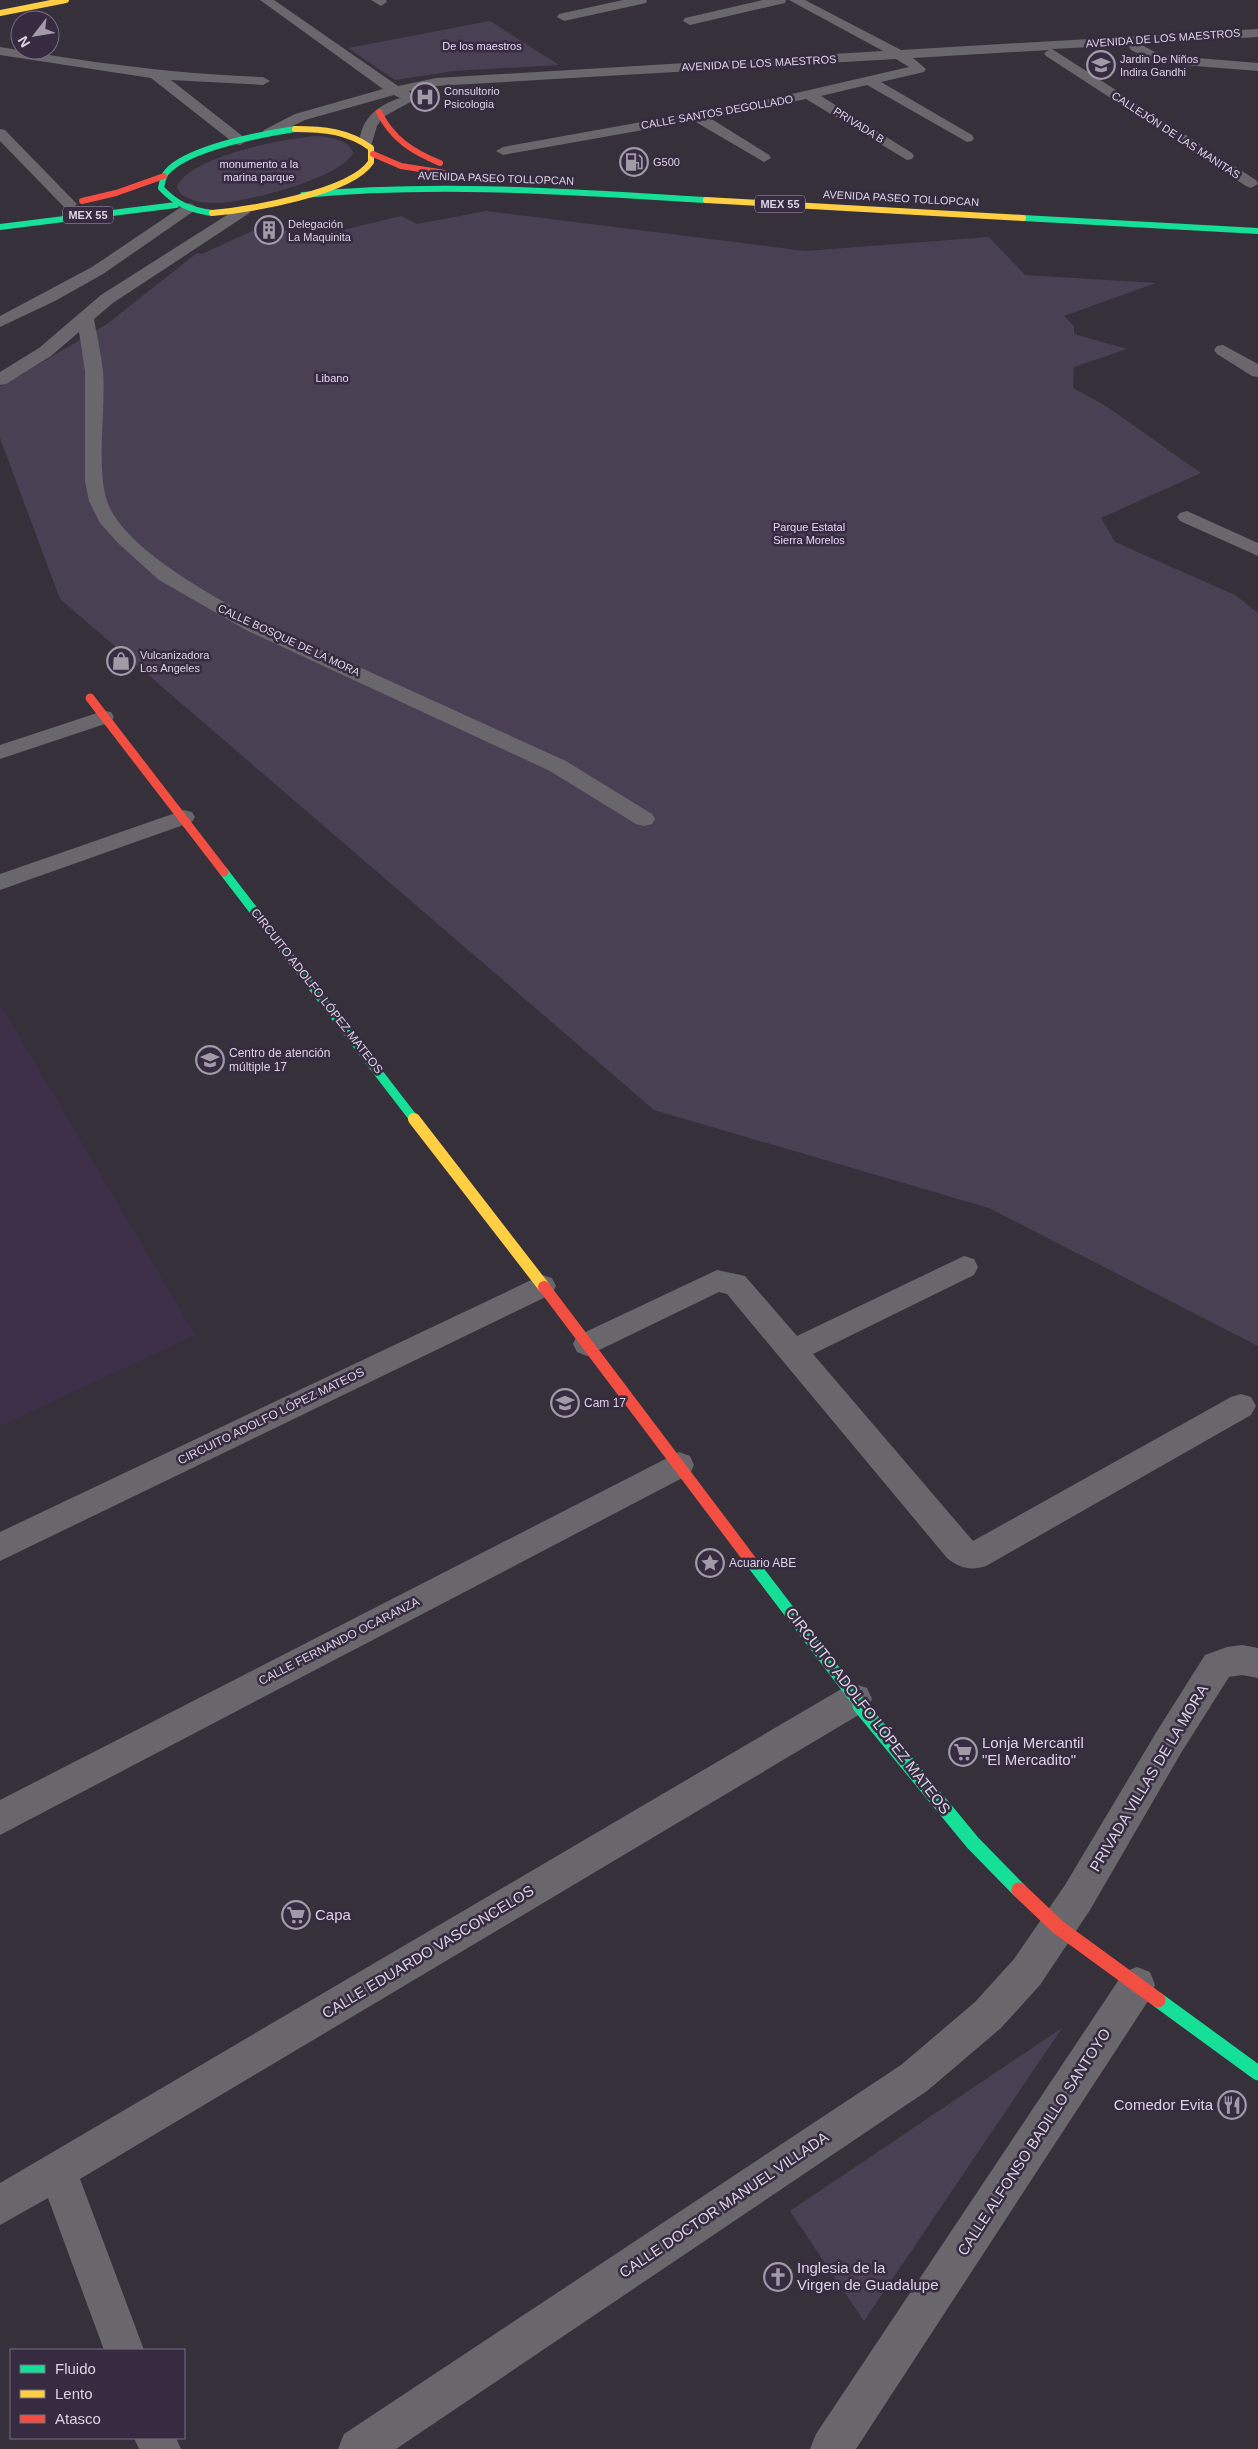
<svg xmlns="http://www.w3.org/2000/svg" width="1258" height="2449" font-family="Helvetica,sans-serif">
	<rect width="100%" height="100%" fill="#36303b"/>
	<path fill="#3e2f49" d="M0,1004L195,1335L0,1426Z"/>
	<path fill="#4a4054" d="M490,21L559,65L454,71L395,80L348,48Z
		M318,136C332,138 347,139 353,152C346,177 241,204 215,203C202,203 189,201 179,192L177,187C187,157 289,137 318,136Z
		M486,211L805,251L989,237L1025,275L1156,283L1064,316L1074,326V334L1127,349L1074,367L1073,388L1106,406L1201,473L1101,518L1115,542L1235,595L1258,613V1346L989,1208L654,1110L60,599L0,438V387L107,324L197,253L202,254L272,222L301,240L401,216L417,224Z
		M1062,2028L864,2321L790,2211Z"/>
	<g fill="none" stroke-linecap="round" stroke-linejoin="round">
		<path fill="#69666c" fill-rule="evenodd" d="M260,0H274L398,86L436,78L883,51L789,0H805L901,50L1258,29V37L1140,44L1160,55L1258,63V71L1157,63L1131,50L1129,47L1131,45L1052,49L1256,180L1258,184L1251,188L1246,186L1046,56L1044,53L1049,50L913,58L926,69L924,72L881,82L972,135L974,138L972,141L967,142L867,85L821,96L912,153L914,156L912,159L907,160L806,99L710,118L769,155L771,158L764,162L694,121L503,155L496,151L503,147L770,99L909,67L896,59L436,86L409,91L414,100L383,117L377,126L371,146L366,147L359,143C362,118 376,106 400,98L394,95L305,120L269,137L264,136L262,133L264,130L295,114L383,89Z
			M371,0H386L387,2L381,6Z
			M623,0H647L646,3L564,21L557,17L559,14Z
			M763,0H786L785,3L690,25L683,21L685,18Z
			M0,47C87,62 174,74 263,77L270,81L263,85L171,80L245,138L247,141L240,145L235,144L151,78L0,55Z
			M0,129L5,130L74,201L77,204L74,207H64L0,141Z
			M189,203L194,205L197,208L194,211L103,274L55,301L0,327V316L92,267L184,205Z
			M243,206L251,211L248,214L113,303L94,319C97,336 101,354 103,371C106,409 96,467 107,501C124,550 217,598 260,622L566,761L652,814L655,819L652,824L644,826L636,824L550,771L246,630L159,580L119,544L100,523L89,501L85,481V371L79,332L51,356L6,384L0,385V372L39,348L101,295L238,208Z
			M1223,345L1258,364V377L1252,376L1217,354L1214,350L1217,346Z
			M1187,511L1258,543V556L1180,521L1177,517L1180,513Z
			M103,711L111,712L114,717L111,722L0,759V745Z
			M184,810L192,812L195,817L192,822L0,890V874Z
			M964,1256L974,1259L978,1267L974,1275L813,1354L973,1541L1231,1397L1241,1394L1251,1397L1256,1406L1251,1415L986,1566C971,1571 959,1568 947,1558L727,1294L719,1292L587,1356L577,1352L573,1344L577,1336L717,1270L745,1276L797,1336Z
			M542,1275L552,1278L556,1286L552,1294L0,1561V1532Z
			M679,1452L690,1456L694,1465L690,1474L0,1835V1800Z
			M1242,1645L1258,1648V1678L1242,1675L1229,1677L1181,1753L1090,1910L1040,1985L1001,2028L927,2091L396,2449H338L344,2434L901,2065L975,2002L1014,1959L1065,1885L1157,1731L1205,1655L1227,1647Z
			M855,1684L867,1688L872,1699L867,1710L80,2179L144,2350H104L48,2198L0,2225V2183L843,1688Z
			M1137,1967L1150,1972L1155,1985L1150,1998L856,2449H810L816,2434L1124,1972Z
			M134,2438H176L181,2449H139Z"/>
		<path stroke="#16e098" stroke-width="6" d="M303,195C438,182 571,192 706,200
			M212,213C190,210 176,204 161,188C162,183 163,177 166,173C186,148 263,134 295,129
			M1023,218L1258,231
			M0,227L176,205"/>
		<path stroke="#16e098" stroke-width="9" d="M224,872L414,1119"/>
		<path stroke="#16e098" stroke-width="12" d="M753,1564L862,1707"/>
		<path stroke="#16e098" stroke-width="15" d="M860,1706L973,1843L1019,1890
			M1158,2000L1258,2073"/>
		<path stroke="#ffcf43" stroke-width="6" d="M0,13L66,0
			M706,200L1023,218
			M212,213C248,210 351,193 371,162V148C348,131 323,129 295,129"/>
		<path stroke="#ffcf43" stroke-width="12" d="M414,1119L544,1287"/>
		<path stroke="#f24e42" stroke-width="6" d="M379,112C392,139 413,152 440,163
			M373,154L401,166L445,173
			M82,201L116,193L164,176"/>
		<path stroke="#f24e42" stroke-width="9" d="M90,698L224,872"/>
		<path stroke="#f24e42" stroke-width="12" d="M544,1287L753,1564"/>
		<path stroke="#f24e42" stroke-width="15" d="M1019,1890L1058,1927L1158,2000"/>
	</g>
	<defs>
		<symbol id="school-ring" viewBox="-11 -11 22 22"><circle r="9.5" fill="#362b40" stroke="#a19ba8" stroke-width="1.5"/><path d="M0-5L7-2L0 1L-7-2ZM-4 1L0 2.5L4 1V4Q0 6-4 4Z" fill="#a19ba8"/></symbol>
		<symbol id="hospital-ring" viewBox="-11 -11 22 22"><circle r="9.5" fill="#362b40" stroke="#a19ba8" stroke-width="1.5"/><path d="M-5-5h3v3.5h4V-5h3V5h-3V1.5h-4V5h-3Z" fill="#a19ba8"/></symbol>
		<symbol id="fuel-ring" viewBox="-11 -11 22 22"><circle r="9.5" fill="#362b40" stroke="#a19ba8" stroke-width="1.5"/><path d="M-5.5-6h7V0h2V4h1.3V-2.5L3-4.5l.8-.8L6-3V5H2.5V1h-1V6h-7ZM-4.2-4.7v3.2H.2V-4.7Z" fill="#a19ba8"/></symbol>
		<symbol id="building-ring" viewBox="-11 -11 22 22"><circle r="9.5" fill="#362b40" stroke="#a19ba8" stroke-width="1.5"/><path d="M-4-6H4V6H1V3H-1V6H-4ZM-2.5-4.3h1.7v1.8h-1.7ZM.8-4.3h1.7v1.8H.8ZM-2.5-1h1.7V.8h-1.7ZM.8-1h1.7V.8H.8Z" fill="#a19ba8"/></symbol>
		<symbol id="shop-ring" viewBox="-11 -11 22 22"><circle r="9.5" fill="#362b40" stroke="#a19ba8" stroke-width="1.5"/><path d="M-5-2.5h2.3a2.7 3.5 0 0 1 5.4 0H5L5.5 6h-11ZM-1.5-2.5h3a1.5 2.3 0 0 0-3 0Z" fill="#a19ba8"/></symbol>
		<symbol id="sight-ring" viewBox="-11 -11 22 22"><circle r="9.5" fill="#362b40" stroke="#a19ba8" stroke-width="1.5"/><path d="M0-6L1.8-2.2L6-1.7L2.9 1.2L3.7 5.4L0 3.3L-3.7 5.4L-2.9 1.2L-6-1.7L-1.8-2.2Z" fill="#a19ba8"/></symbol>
		<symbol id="supermarket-ring" viewBox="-11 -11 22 22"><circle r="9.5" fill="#362b40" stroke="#a19ba8" stroke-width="1.5"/><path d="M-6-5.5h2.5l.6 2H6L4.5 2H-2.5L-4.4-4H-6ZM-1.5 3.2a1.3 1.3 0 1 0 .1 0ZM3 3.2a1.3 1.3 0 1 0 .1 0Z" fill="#a19ba8"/></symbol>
		<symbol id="restaurant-ring" viewBox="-11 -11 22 22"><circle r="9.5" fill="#362b40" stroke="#a19ba8" stroke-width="1.5"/><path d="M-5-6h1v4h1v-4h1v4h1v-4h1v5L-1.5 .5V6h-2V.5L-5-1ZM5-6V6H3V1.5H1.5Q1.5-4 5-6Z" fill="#a19ba8"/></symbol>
		<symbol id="church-ring" viewBox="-11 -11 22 22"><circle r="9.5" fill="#362b40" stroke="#a19ba8" stroke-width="1.5"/><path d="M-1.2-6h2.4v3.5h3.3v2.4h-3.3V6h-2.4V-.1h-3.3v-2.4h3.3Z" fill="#a19ba8"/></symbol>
	</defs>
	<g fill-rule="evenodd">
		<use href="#school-ring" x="1085" y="49" width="32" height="32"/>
		<use href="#hospital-ring" x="409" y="81" width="32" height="32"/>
		<use href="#fuel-ring" x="618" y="146" width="32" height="32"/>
		<use href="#building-ring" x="253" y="214" width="32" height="32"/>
		<use href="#shop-ring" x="105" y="645" width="32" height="32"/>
		<use href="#school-ring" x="194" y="1044" width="32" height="32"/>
		<use href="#school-ring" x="549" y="1387" width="32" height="32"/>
		<use href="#sight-ring" x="694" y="1547" width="32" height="32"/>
		<use href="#supermarket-ring" x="947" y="1736" width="32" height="32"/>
		<use href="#supermarket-ring" x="280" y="1899" width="32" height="32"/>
		<use href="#restaurant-ring" x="1216" y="2089" width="32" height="32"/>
		<use href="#church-ring" x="762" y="2261" width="32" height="32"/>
	</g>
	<g text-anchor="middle" stroke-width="5" stroke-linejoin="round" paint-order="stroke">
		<g font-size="11" fill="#dbd4e2" stroke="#362b40">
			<text transform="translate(1163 38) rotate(-4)" y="4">AVENIDA DE LOS MAESTROS</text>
			<text transform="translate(759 63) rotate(-3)" y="4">AVENIDA DE LOS MAESTROS</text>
			<text transform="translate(717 112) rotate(-10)" y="4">CALLE SANTOS DEGOLLADO</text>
			<text transform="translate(859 125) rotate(32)" y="4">PRIVADA B</text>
			<text transform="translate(1176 135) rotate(33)" y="4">CALLEJÓN DE LAS MANITAS</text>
			<text transform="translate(496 178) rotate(2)" y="4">AVENIDA PASEO TOLLOPCAN</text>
			<text transform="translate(901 198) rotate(3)" y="4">AVENIDA PASEO TOLLOPCAN</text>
			<text transform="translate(289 640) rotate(25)" y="4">CALLE BOSQUE DE LA MORA</text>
		</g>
		<g font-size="11" fill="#e8d5f9" stroke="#362b40">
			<text x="482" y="50">De los maestros</text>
			<text x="259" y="168">monumento a la<tspan x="259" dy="13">marina parque</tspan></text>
			<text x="332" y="382">Libano</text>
			<text x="809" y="531">Parque Estatal<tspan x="809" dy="13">Sierra Morelos</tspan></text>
		</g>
		<g font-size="11" fill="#dbd4e2" stroke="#362b40" text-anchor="start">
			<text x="1120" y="63">Jardin De Niños<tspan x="1120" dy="13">Indira Gandhi</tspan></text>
			<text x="444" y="95">Consultorio<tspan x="444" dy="13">Psicologia</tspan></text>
			<text x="653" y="166">G500</text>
			<text x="288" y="228">Delegación<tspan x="288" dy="13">La Maquinita</tspan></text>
			<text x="140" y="659">Vulcanizadora<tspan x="140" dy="13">Los Angeles</tspan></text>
		</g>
		<g fill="#362b40" stroke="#aaa1b1" stroke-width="1">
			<rect x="755" y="195.5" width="50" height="17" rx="4"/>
			<rect x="63" y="206.5" width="50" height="17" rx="4"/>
		</g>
		<g font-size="11" font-weight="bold" fill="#dbd4e2">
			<text x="780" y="208">MEX 55</text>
			<text x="88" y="219">MEX 55</text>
		</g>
		<g font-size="12" fill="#dbd4e2" stroke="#362b40">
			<text transform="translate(317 991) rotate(52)" y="4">CIRCUITO ADOLFO LÓPEZ MATEOS</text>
			<text transform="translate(271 1416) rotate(-26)" y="4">CIRCUITO ADOLFO LÓPEZ MATEOS</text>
			<text transform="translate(339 1641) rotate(-27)" y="4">CALLE FERNANDO OCARANZA</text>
		</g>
		<g font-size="12" fill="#dbd4e2" stroke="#362b40" text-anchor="start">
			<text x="229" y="1057">Centro de atención<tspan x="229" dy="14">múltiple 17</tspan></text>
			<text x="584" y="1407">Cam 17</text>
			<text x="729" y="1567">Acuario ABE</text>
		</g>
		<g font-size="15" fill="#dbd4e2" stroke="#362b40">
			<text transform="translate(868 1711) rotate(52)" y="5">CIRCUITO ADOLFO LÓPEZ MATEOS</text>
			<text transform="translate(1149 1778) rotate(-59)" y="5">PRIVADA VILLAS DE LA MORA</text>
			<text transform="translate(428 1952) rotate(-31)" y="5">CALLE EDUARDO VASCONCELOS</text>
			<text transform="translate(1034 2142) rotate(-57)" y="5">CALLE ALFONSO BADILLO SANTOYO</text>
			<text transform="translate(724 2205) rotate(-34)" y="5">CALLE DOCTOR MANUEL VILLADA</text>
		</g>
		<g font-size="15" fill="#dbd4e2" stroke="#362b40" text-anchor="start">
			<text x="982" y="1748">Lonja Mercantil<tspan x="982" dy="17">"El Mercadito"</tspan></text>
			<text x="315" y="1920">Capa</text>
			<text x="1213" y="2110" text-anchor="end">Comedor Evita</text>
			<text x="797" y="2273">Inglesia de la<tspan x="797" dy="17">Virgen de Guadalupe</tspan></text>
		</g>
	</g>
	<rect x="10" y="2349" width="175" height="90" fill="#362b40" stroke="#786f81"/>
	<rect x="20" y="2365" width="25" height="8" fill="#16e098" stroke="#786f81"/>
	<text x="55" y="2374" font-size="15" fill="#dbd4e2">Fluido</text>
	<rect x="20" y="2390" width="25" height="8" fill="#ffcf43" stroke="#786f81"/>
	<text x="55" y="2399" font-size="15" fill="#dbd4e2">Lento</text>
	<rect x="20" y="2415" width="25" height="8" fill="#f24e42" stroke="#786f81"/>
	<text x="55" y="2424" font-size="15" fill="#dbd4e2">Atasco</text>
	<g transform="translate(35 35) rotate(239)"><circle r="24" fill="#362b40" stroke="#786f81"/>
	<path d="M0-4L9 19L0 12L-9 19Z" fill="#a19ba8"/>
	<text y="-8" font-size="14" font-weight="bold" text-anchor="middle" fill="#dbd4e2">N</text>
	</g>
</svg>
